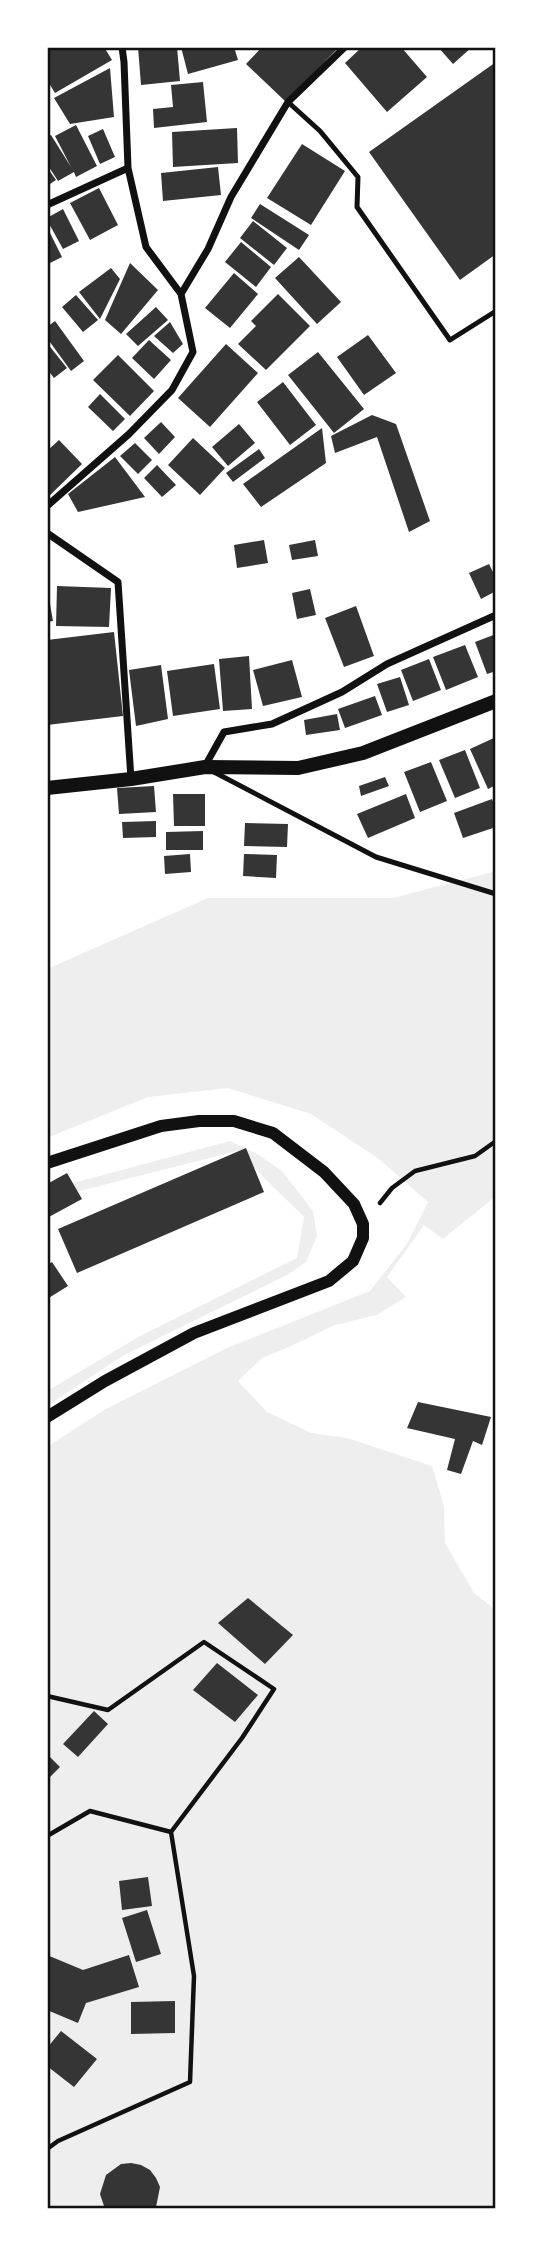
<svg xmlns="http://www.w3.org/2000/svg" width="543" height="2256" font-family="'Archivo Narrow',sans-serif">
	<rect width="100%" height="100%" fill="#fff"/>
	<path fill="#eee" d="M496,871V1196L443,1239L424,1225L387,1277L406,1297L377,1315L335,1325L289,1347L262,1358L238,1381L267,1412L311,1433L347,1438L432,1466L444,1506L445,1543L474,1593L496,1610V2209H47V1447L104,1410L227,1348L370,1291L407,1244L428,1202L379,1159L311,1114L228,1088L148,1097L47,1138V969L208,898H393Z
		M230,1141L259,1155L282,1171L313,1211L317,1236L306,1262L289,1274L124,1355L47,1406V1391L140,1336L297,1258L304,1217L237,1151L64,1195L47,1190Z"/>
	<path fill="#353535" d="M47,47H104L112,60L55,93L47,80Z
		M138,47H177L180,81L141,85Z
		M181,47H234L238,60L188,74Z
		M262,47H339L286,102L246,64Z
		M362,47H401L427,77L387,112L345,63Z
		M438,47H472L453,64Z
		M496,62V254L460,280L369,152Z
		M110,68L114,117L70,124L54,98Z
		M203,82L207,122L154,128L153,109L173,107L171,85Z
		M76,125L97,166L76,177L74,172L58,181L47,164V137L51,135L71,167L55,136Z
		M237,128L238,163L173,167L172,132Z
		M103,129L115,157L100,164L88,136Z
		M302,144L345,171L311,225L267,198Z
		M47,167L56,180L47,186Z
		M218,167L221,195L163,201L161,173Z
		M99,188L118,225L90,240L70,203Z
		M260,204L309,235L299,250L251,218Z
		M63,209L79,241L63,249L47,220V218Z
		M253,221L287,248L274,265L240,238Z
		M47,227L62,257L48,264L47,262Z
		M241,242L271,267L256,287L225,262Z
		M299,257L341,302L317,324L275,278Z
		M130,263L158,290L121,334L105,320Z
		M111,268L120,279L100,319L79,292Z
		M234,273L258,294L230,328L205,308Z
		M278,294L310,326L266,370L238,344L256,326L251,321Z
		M76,295L98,320L83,332L62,307Z
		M156,307L168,320L138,346L126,334Z
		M55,321L84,361L71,371L47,338V327Z
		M170,322L183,344L173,353L154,336Z
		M368,335L396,373L364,395L337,357Z
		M149,340L171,360L154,379L132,358Z
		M47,343L67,368L54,378L47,369Z
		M226,344L258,373L210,427L178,398Z
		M318,352L364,409L334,433L288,375Z
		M118,355L154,391L130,416L93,380Z
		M283,382L316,425L290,445L257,402Z
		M100,394L125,419L113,431L88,407Z
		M372,415L396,424L430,521L409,532L377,437L335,453L331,436Z
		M161,422L175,437L159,454L144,438Z
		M239,424L255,443L228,466L212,447Z
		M322,428L326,463L261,507L243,484Z
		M193,438L225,468L200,495L168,465Z
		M59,440L82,464L47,498V451Z
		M135,443L152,460L138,474L120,456Z
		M259,449L265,458L233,482L226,473Z
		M115,457L145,497L78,512L68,494Z
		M157,465L176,485L162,497L144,478Z
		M264,540L268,563L237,568L234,545Z
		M315,540L318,556L292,560L289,545Z
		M489,564L496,578V591L481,599L469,573Z
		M57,586L111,588L109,627L56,626Z
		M310,589L316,615L297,619L292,593Z
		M47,604H50L53,621L47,622Z
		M356,606L374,656L344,667L325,618Z
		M114,632L123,716L47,725V640Z
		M496,634V671L487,674L475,642Z
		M465,645L478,677L446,690L433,657Z
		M249,656L252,709L223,711L219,659Z
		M429,659L441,690L413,701L401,670Z
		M292,660L302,697L263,706L253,670Z
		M214,664L220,709L173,716L167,671Z
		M161,665L168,719L136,726L129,670Z
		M400,677L409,705L387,712L377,684Z
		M375,696L382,715L345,728L338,709Z
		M337,714L340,730L306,735L304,720Z
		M496,737V785L488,789L470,749Z
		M465,750L480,788L455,798L439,760Z
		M431,762L447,801L420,812L404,772Z
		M385,777L389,786L361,796L359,786Z
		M154,786L156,812L119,814L117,788Z
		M173,794H205V826H174Z
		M406,794L415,818L368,838L357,814Z
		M492,799L496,809V827L463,838L454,813Z
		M156,821V837L123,838L122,822Z
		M245,823L288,824L287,847L244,846Z
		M203,831V850H166V832Z
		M190,854L191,872L165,874L164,856Z
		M244,854L277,855L276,878L243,876Z
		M246,1148L264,1192L77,1273L58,1229Z
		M67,1173L82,1199L47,1218V1184Z
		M52,1262L68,1286L47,1299V1265Z
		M418,1402L491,1417L482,1445L473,1441L461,1474L447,1470L455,1439L407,1428Z
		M248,1598L293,1635L265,1664L218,1623Z
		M217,1663L258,1695L235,1722L193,1690Z
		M94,1711L108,1724L78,1757L63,1744Z
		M47,1754L60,1767L47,1780Z
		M148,1877L152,1906L122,1910L119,1881Z
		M147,1910L161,1954L136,1962L122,1918Z
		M47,1955L83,1970L129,1955L139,1987L86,2003L78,2023L47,2010Z
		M175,2001V2033L131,2034V2002Z
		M61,2031L97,2059L74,2087L47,2066V2048Z
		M131,2163L141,2165L150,2170L156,2178L160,2187L156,2207L155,2209H105L100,2194L106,2175L121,2164Z"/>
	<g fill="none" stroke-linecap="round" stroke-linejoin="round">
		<path stroke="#111" stroke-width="4.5" d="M380,1203L392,1188L415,1171L475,1156L496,1141
			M47,1696L108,1710L204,1642L274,1689L242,1738L171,1832
			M47,1836L90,1811L171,1832L194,1976L190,2082L58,2141L47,2149"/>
		<path stroke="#111" stroke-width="5" d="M288,102L320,131L358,177L357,207L450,340L496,311
			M214,772L376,857L496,894"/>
		<path stroke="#111" stroke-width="7" d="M47,205L128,168
			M181,294L208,249L231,197L288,102L345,47
			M47,506L129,434L172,390L193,352L181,294L146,247L128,168L124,62L122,47
			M47,533L118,582L131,779
			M205,766L224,732L272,724L342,692L387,664L496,615"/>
		<path stroke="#111" stroke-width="12" d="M47,1163L161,1126L199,1121H234L273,1133L324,1172L354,1204L363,1224V1238L353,1261L329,1281L194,1333L105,1381L47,1417"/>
		<path stroke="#111" stroke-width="14" d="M47,788L131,779L205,767L298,768L363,753L496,701"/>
	</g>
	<rect width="543" height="2256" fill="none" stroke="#ffffff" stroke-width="98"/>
	<rect x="49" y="49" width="445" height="2158" fill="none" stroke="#111" stroke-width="2.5"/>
</svg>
